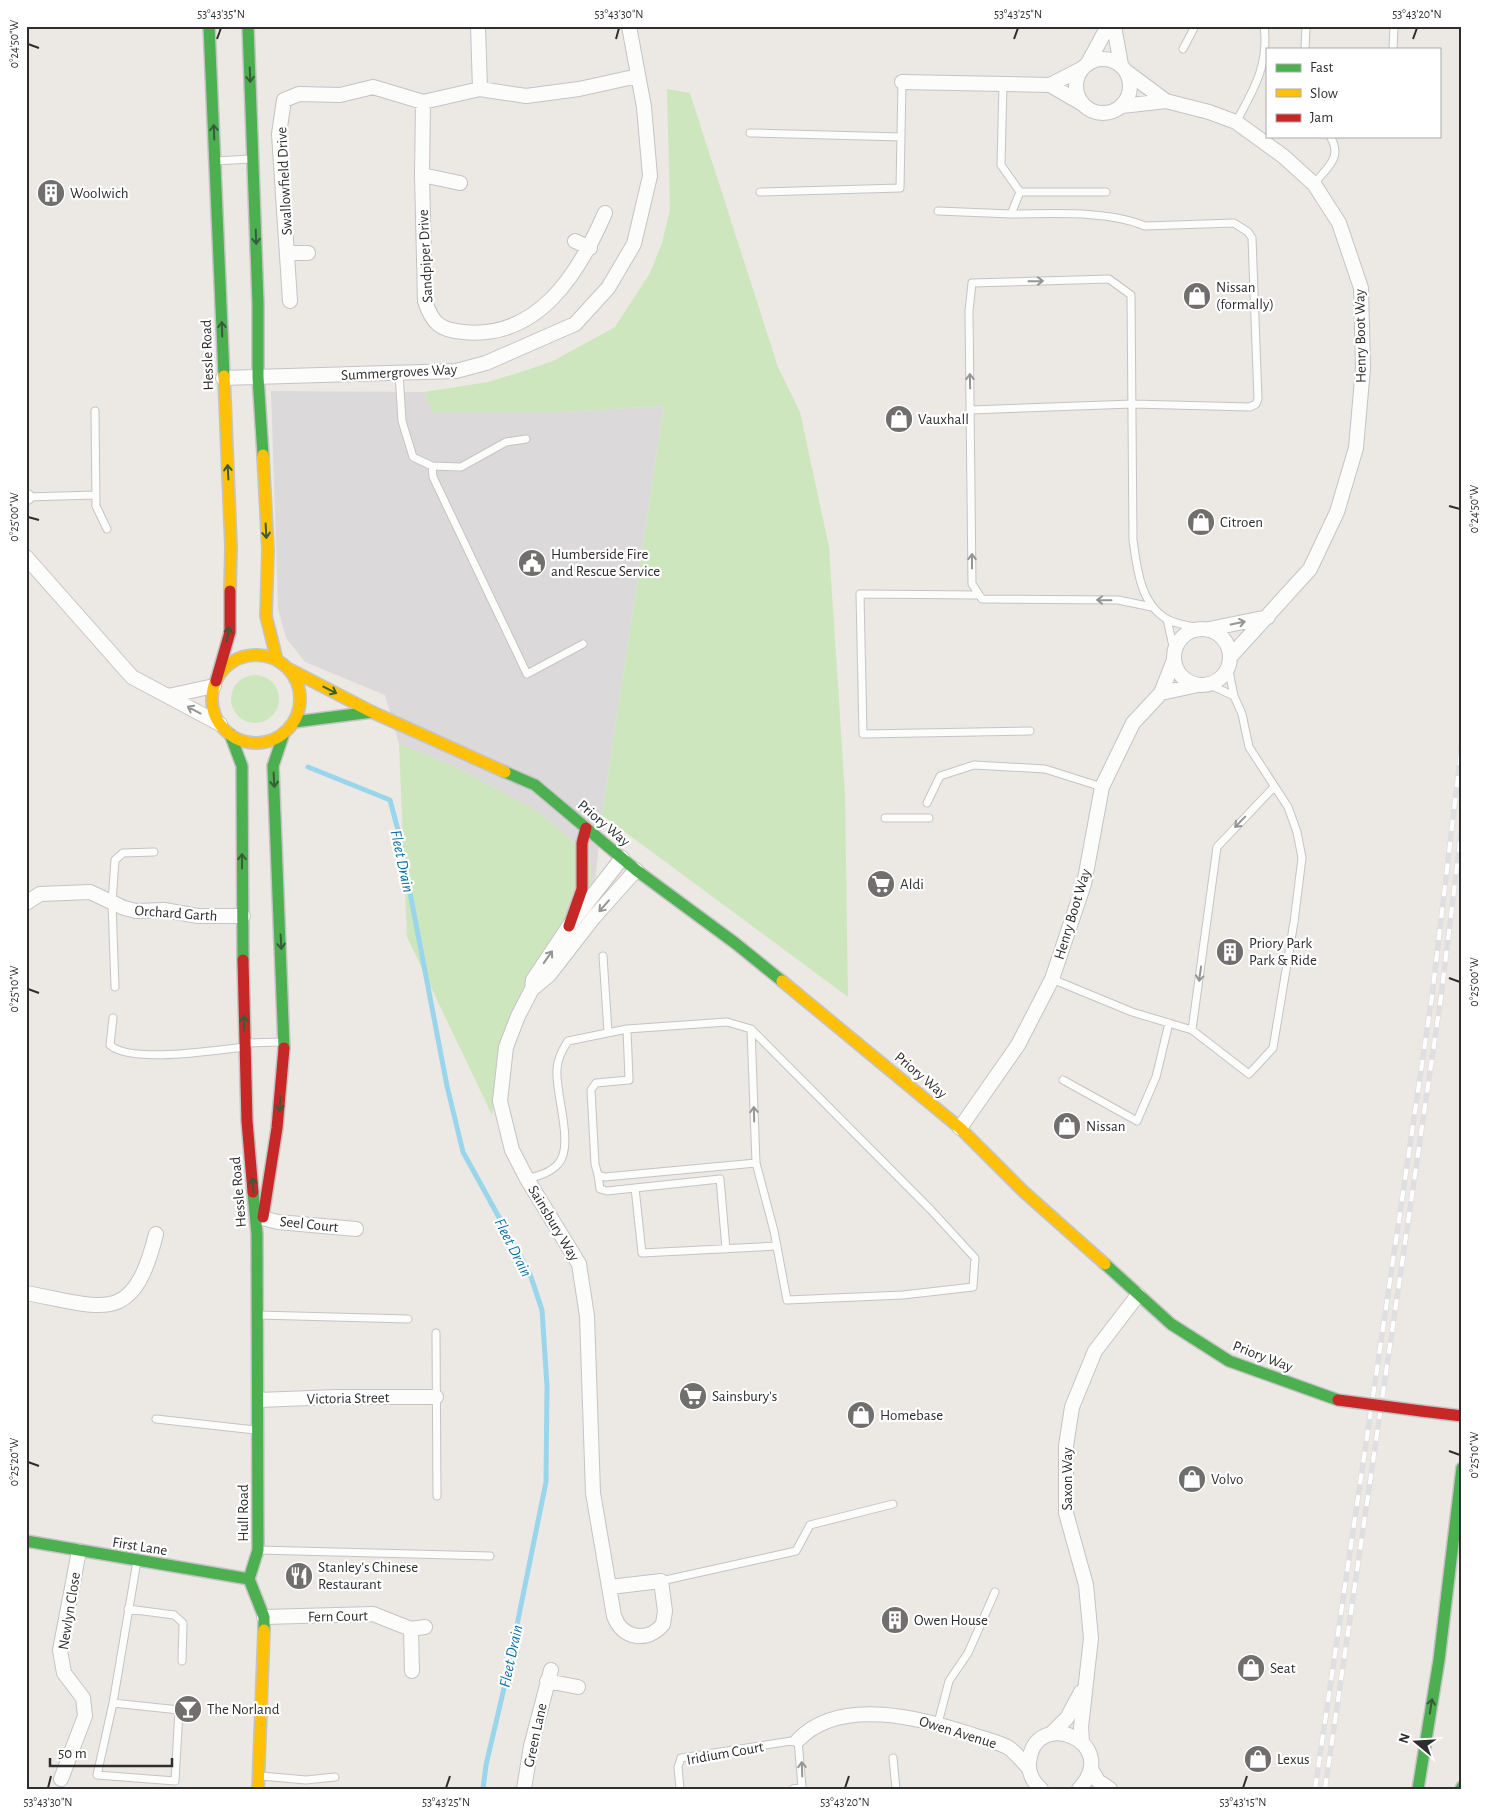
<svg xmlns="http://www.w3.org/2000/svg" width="1488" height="1815" font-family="'Alegreya Sans',sans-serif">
	<rect width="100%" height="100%" fill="#ece8e4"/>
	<path fill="#dcd9db" d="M271,391L424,392L433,412H562L664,406L602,815L594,891L589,855L538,812L458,768L399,744L385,695L305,662L286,638L278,609Z"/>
	<path fill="#cee6be" d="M667,89L690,93L778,367L800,412L829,547L845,794L848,997L602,815L664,406L562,412H433L424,392L488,382L524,371L553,361L615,327L650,273L662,243L670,210Z
		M231 699a24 24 0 1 1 48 0a24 24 0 1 1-48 0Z
		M399,744L458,768L538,812L589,855L594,891L529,975L505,1028L492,1115L407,937Z"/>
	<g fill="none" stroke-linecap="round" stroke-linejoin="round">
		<path stroke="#99d6ec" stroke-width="5" d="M308,767L390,800L398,830L447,1086L463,1152L522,1259L531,1277L542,1310L547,1386L546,1482L505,1684L486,1765L483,1789"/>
		<defs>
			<path id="lane" d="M1183,49L1195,26
				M1305,49L1306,26
				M1393,49L1394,26
				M1003,84L1001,165L1020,192H1106
				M1236,122C1254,89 1269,65 1264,26
				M750,133L901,137
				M216,161L250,159
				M1314,184C1328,166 1343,158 1330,136
				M760,192L900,188L902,82
				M938,211L1011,214L1020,192
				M399,373L402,421L413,457L432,466L461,467L506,442L526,439
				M970,410L1132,404L1250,407L1256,404L1258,399L1252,238L1248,232L1234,223L1145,226C1108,210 1051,214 1011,214
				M95,411L96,506L107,529
				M432,466L433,477L527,674L583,644
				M27,497L95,495
				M979,595L860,594L863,734L1030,731
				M1152,607L1118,600L982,599L972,584L969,311L972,283L1109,279L1131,295L1133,540C1137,568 1140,602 1165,618C1174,624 1189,626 1200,628
				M1167,619L1174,651
				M1208,684L1234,696
				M927,803L940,776L974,765L1045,769L1102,787
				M885,818H929
				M603,956L608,1032
				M1052,979L1132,1012L1192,1030L1249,1074L1273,1048L1294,922L1302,858L1297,832L1288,807L1249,747L1242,714L1234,696L1228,666
				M115,987L112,903L115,860L123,853L154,852
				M113,1018L110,1045C131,1064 215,1050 245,1047
				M751,1029L756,1163
				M1192,1030L1217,847L1274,787
				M246,1043L283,1042
				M1063,1080L1137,1121L1156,1077L1169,1023
				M598,1175L600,1189L607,1191L635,1188L642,1253L777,1246
				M527,1179C538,1176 550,1173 558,1164C575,1146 555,1094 557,1070C557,1059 562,1050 568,1041L627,1029L727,1022L751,1029L931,1210L975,1258L973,1287L903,1295L787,1300L774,1231L756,1163L605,1177L598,1175L595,1164L591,1090L596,1083L629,1080L627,1029
				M635,1188L720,1179L726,1249
				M258,1315L408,1319
				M436,1333L437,1496
				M156,1419L255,1430
				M258,1550L490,1556
				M661,1581L796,1551L810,1525L893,1504
				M128,1609L174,1615L183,1623L182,1661
				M113,1703L179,1710L175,1781L97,1775L113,1703L137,1561
				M938,1723L949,1681L968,1653L995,1592
				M893,1758L896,1789
				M261,1776L306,1780L335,1777
				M680,1789L678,1767L681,1758L798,1740L802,1787L793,1789"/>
			<path id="street" d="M478,26L480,89
				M1114,26L1121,65
				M1076 86a27 27 0 1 1 54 0a27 27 0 1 1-54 0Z
				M1088,63L1108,26
				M1127,72L1166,101
				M902,82L1050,85L1081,69
				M1050,85L1081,103
				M423,102L422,175L425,301C432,323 440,330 463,332C538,340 579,273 605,213
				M1122,106L1166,101L1209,112L1236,122L1283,156L1314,184L1339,223L1361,288L1363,368L1356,448L1337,512L1310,569L1230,657
				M422,175L460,183
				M575,241L590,248
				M288,253H308
				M290,301L279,134L284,100L299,94L340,95L373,87L423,102L480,89L526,96L579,89L638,76
				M223,378L456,371L486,363L575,324L608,288L634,244L650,176L644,107L629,26
				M26,497H27
				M26,557L132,677L220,724
				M1174 657a28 28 0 1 1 56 0a28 28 0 1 1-56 0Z
				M1209,629L1268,617
				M1161,693L1198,685
				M168,696L214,686
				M26,903L40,894L90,892L124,908L136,911L164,910L198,916H243
				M532,989L549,975L594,917L636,870
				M960,1128L1018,1045L1052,979L1084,884L1102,787L1133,723L1161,693L1174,660
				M262,1218L278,1222L356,1229
				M26,1293C104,1307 133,1327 156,1234
				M259,1400L336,1397H436
				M610,1587L661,1581L665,1611L663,1624C648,1643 622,1639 614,1616L593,1493L587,1316L579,1264L527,1179L512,1150L500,1101L506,1047L518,1016L532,989L533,980L569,926L622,858
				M264,1617L373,1614L411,1629L425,1627
				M411,1629L412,1671
				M547,1681L578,1687
				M1052,1733L1067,1718L1081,1692
				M798,1740C840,1696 922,1718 973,1735C984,1739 999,1742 1009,1748C1016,1753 1022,1761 1028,1767
				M1082,1741L1081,1727L1091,1638L1086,1585L1066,1513V1446L1072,1407L1095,1351L1138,1295
				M1091,1769L1098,1781L1110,1789
				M61,1779L85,1716L83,1698L64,1673L60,1650L79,1551
				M524,1789L531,1746L551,1670
				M1041,1789C1033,1782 1028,1772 1029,1762C1035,1705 1123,1743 1079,1789"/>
			<path id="fast" d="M209,26L224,376
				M248,26L258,303V377L263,455
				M294,722L372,712
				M284,733L273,766L284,1048
				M230,734L242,766L243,960
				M505,772L535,785L636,870L735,943L782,981
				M253,1192L257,1234L258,1550L249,1579L264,1617V1630
				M1105,1264L1171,1324L1229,1361L1338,1400
				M26,1541L249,1579
				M1418,1789L1439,1660L1462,1468
				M1461,1789L1462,1787"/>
			<path id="slow" d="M224,376L231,547L230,591
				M263,455L268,550L266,616L277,660
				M212 699a44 44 0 1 1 88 0a44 44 0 1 1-88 0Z
				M289,669L372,712L505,772
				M782,981L960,1128L1023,1191L1105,1264
				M258,1789L264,1630"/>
			<path id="jam" d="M216,681L230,632V591
				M569,926L582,889V843L586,828
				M243,960L247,1121L253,1192
				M263,1217L277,1128L284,1048
				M1421,1411L1462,1416"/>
		</defs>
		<use href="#lane" stroke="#c5c4c5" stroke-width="9"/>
		<use href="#street" stroke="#c5c4c5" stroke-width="16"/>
		<use href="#fast" stroke="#c5c4c5" stroke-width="14"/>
		<use href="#slow" stroke="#c5c4c5" stroke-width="14"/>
		<use href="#jam" stroke="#c5c4c5" stroke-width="14"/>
		<use href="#lane" stroke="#fcfcfb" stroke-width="7"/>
		<use href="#street" stroke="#fcfcfb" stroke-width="14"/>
		<use href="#fast" stroke="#4caf50" stroke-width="11"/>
		<use href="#slow" stroke="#ffc107" stroke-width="11"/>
		<use href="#jam" stroke="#c62828" stroke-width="11"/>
		<defs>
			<path id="rail" d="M1315,1789L1432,996L1462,742
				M1325,1789L1441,997L1462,825"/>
		</defs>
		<use href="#rail" stroke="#dfdfe1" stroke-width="5.5"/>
		<use href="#rail" stroke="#fff" stroke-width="4" stroke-dasharray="11" stroke-linecap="butt"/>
		<defs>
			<path id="jam-bridge" d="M1338,1400L1421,1411"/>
		</defs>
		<use href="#jam-bridge" stroke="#c5c4c5" stroke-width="14" stroke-linecap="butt"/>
		<use href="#jam-bridge" stroke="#c62828" stroke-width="11"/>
	</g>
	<defs><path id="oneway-shaft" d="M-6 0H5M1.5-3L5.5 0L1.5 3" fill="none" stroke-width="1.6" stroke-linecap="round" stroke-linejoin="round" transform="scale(1.25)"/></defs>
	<g stroke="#385b3a">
		<use href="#oneway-shaft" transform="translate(250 75) rotate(88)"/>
		<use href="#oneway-shaft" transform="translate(214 132) rotate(-92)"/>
		<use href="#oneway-shaft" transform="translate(256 237) rotate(88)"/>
		<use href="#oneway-shaft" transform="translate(222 329) rotate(-92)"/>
		<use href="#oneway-shaft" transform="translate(228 472) rotate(-93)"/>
		<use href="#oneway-shaft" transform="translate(266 531) rotate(87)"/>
		<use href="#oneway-shaft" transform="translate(228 634) rotate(-80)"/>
		<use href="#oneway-shaft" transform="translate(330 690) rotate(27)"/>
		<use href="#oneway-shaft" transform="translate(274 780) rotate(87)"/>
		<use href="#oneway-shaft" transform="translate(242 861) rotate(-90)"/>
		<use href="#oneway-shaft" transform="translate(281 942) rotate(87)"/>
		<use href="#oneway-shaft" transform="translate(244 1023) rotate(-91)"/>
		<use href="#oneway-shaft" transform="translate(280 1104) rotate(95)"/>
		<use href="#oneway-shaft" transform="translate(253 1185) rotate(-95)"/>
		<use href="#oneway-shaft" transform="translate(1431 1706) rotate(-81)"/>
	</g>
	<g stroke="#959594">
		<use href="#oneway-shaft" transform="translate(1036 281) rotate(-1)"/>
		<use href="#oneway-shaft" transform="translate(970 381) rotate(-91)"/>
		<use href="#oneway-shaft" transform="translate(972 561) rotate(-90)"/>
		<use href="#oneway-shaft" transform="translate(1104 600) rotate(-179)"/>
		<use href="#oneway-shaft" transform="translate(1238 623) rotate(-12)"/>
		<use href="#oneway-shaft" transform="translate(194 710) rotate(-152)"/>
		<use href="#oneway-shaft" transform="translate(1240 822) rotate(134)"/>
		<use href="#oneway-shaft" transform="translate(604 906) rotate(131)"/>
		<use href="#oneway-shaft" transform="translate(548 957) rotate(-55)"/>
		<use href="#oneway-shaft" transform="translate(1200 974) rotate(98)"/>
		<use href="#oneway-shaft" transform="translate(754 1114) rotate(-92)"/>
		<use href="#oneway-shaft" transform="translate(802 1769) rotate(-92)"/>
	</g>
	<path fill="none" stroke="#2e2e2e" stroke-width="2" d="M217,39L221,28M616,39L619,28M1014,39L1018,28M1413,39L1417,28M28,44L39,48M1449,506L1460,509M28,517L39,520M1449,978L1460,982M28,989L39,993M1449,1451L1460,1455M28,1462L39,1466M48,1788L51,1776M446,1788L450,1776M845,1788L849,1776M1243,1788L1247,1776"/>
	<defs>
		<symbol id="building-disc" viewBox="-11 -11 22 22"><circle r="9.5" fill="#706f6e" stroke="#fff"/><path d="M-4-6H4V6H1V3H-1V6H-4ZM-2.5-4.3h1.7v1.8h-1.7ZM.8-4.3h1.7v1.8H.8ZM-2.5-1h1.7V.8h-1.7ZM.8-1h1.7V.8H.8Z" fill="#fff"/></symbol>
		<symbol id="shop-disc" viewBox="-11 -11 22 22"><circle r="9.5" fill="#706f6e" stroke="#fff"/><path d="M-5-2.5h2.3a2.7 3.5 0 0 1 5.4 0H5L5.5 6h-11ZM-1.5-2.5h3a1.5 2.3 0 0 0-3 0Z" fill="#fff"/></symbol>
		<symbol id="civic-disc" viewBox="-11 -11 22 22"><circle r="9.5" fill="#706f6e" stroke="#fff"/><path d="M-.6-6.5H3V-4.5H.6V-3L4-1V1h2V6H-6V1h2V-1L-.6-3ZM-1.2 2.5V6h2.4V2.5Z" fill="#fff"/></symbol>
		<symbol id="supermarket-disc" viewBox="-11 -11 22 22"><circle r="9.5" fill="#706f6e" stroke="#fff"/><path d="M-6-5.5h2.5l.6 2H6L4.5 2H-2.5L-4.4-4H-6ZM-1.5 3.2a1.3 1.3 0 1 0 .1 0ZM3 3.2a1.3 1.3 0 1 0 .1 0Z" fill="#fff"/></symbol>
		<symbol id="restaurant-disc" viewBox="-11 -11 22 22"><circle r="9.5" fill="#706f6e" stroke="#fff"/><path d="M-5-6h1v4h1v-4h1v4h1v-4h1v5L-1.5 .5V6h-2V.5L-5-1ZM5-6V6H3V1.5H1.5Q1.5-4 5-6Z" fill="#fff"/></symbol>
		<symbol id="bar-disc" viewBox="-11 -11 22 22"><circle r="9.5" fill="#706f6e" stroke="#fff"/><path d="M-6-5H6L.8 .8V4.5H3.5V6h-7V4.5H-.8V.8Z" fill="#fff"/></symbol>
	</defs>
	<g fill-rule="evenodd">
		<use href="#building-disc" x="35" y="177" width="32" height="32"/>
		<use href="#shop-disc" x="1181" y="280" width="32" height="32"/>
		<use href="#shop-disc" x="883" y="403" width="32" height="32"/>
		<use href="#shop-disc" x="1185" y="506" width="32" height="32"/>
		<use href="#civic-disc" x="516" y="547" width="32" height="32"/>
		<use href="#supermarket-disc" x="865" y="868" width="32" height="32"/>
		<use href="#building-disc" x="1214" y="936" width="32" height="32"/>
		<use href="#shop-disc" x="1051" y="1110" width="32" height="32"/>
		<use href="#supermarket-disc" x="677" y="1380" width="32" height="32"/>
		<use href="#shop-disc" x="845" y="1399" width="32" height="32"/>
		<use href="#shop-disc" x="1176" y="1463" width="32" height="32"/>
		<use href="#restaurant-disc" x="283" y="1560" width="32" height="32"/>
		<use href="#building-disc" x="879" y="1604" width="32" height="32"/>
		<use href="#shop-disc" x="1235" y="1652" width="32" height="32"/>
		<use href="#bar-disc" x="172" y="1693" width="32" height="32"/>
		<use href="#shop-disc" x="1242" y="1743" width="32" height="32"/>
	</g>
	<g text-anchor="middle" stroke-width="4.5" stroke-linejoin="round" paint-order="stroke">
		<g font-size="15" fill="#2e2e2e" stroke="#fff">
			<text transform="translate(284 181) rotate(-93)" y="5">Swallowfield Drive</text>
			<text transform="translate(425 256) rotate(-93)" y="5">Sandpiper Drive</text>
			<text transform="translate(1360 336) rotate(-91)" y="5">Henry Boot Way</text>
			<text transform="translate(207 355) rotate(-92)" y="5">Hessle Road</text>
			<text transform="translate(399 372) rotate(-3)" y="5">Summergroves Way</text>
			<text transform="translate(604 823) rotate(40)" y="5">Priory Way</text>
			<text transform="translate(176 913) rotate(4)" y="5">Orchard Garth</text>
			<text transform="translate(1072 914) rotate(-73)" y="5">Henry Boot Way</text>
			<text transform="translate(921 1075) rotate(40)" y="5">Priory Way</text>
			<text transform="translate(238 1192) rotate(-95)" y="5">Hessle Road</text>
			<text transform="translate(554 1223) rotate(59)" y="5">Sainsbury Way</text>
			<text transform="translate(309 1224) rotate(6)" y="5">Seel Court</text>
			<text transform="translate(1263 1356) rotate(21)" y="5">Priory Way</text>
			<text transform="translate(348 1398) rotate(-1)" y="5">Victoria Street</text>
			<text transform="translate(1067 1479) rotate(-90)" y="5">Saxon Way</text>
			<text transform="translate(243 1513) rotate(-90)" y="5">Hull Road</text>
			<text transform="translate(140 1546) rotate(9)" y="5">First Lane</text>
			<text transform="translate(69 1611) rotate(-81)" y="5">Newlyn Close</text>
			<text transform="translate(338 1616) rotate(-1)" y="5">Fern Court</text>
			<text transform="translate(958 1732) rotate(17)" y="5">Owen Avenue</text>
			<text transform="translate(535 1735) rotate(-78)" y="5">Green Lane</text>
			<text transform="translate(725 1753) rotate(-10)" y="5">Iridium Court</text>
		</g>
		<g font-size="15" fill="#2e2e2e" stroke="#fff" text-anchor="start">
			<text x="70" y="198">Woolwich</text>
			<text x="1216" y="292">Nissan<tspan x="1216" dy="17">(formally)</tspan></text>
			<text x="918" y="424">Vauxhall</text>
			<text x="1220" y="527">Citroen</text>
			<text x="551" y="559">Humberside Fire<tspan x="551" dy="17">and Rescue Service</tspan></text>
			<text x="900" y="889">Aldi</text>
			<text x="1249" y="948">Priory Park<tspan x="1249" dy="17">Park &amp; Ride</tspan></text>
			<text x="1086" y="1131">Nissan</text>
			<text x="712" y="1401">Sainsbury's</text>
			<text x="880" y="1420">Homebase</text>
			<text x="1211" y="1484">Volvo</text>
			<text x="318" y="1572">Stanley's Chinese<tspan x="318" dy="17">Restaurant</tspan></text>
			<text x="914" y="1625">Owen House</text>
			<text x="1270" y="1673">Seat</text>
			<text x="207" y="1714">The Norland</text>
			<text x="1277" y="1764">Lexus</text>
		</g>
		<g font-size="16" font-style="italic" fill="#0d6fa3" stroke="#fff">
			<text transform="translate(403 861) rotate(78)" y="6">Fleet Drain</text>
			<text transform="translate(514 1247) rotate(63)" y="6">Fleet Drain</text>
			<text transform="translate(510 1656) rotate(-78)" y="6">Fleet Drain</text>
		</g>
	</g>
	<rect width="1488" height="1815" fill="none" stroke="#ffffff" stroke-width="55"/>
	<rect x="1266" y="48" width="175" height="90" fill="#ffffff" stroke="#ababab"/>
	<rect x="1276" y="64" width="25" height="8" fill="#4caf50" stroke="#ababab"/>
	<text x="1310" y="72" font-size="15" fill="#2e2e2e">Fast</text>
	<rect x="1276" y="89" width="25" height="8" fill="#ffc107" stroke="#ababab"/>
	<text x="1310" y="98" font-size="15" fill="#2e2e2e">Slow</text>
	<rect x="1276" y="114" width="25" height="8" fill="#c62828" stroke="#ababab"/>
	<text x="1310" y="122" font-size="15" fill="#2e2e2e">Jam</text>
	<g transform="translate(1416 1742) rotate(288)" stroke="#ffffff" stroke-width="4" paint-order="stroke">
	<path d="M0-4L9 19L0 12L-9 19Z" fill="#2e2e2e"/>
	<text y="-8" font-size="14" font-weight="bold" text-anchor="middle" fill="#2e2e2e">N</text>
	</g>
	<path d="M50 1758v8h122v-8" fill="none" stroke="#2e2e2e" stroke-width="2.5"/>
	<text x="58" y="1758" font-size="15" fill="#2e2e2e" stroke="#ffffff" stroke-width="4" paint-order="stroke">50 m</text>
	<rect x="28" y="28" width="1432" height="1760" fill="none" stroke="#2e2e2e" stroke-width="2"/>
	<g font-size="12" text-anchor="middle" fill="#2e2e2e">
		<text x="221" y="18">53°43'35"N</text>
		<text x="619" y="18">53°43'30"N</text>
		<text x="1018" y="18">53°43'25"N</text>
		<text x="1417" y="18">53°43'20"N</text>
		<text transform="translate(14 44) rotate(-90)" y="4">0°24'50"W</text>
		<text transform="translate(1474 509) rotate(-90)" y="4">0°24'50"W</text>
		<text transform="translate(14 517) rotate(-90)" y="4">0°25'00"W</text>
		<text transform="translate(1474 982) rotate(-90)" y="4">0°25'00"W</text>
		<text transform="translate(14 989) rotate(-90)" y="4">0°25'10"W</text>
		<text transform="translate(1474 1455) rotate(-90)" y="4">0°25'10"W</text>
		<text transform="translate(14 1462) rotate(-90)" y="4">0°25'20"W</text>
		<text x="48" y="1806">53°43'30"N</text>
		<text x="446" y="1806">53°43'25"N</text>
		<text x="845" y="1806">53°43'20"N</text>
		<text x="1243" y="1806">53°43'15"N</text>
	</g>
</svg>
